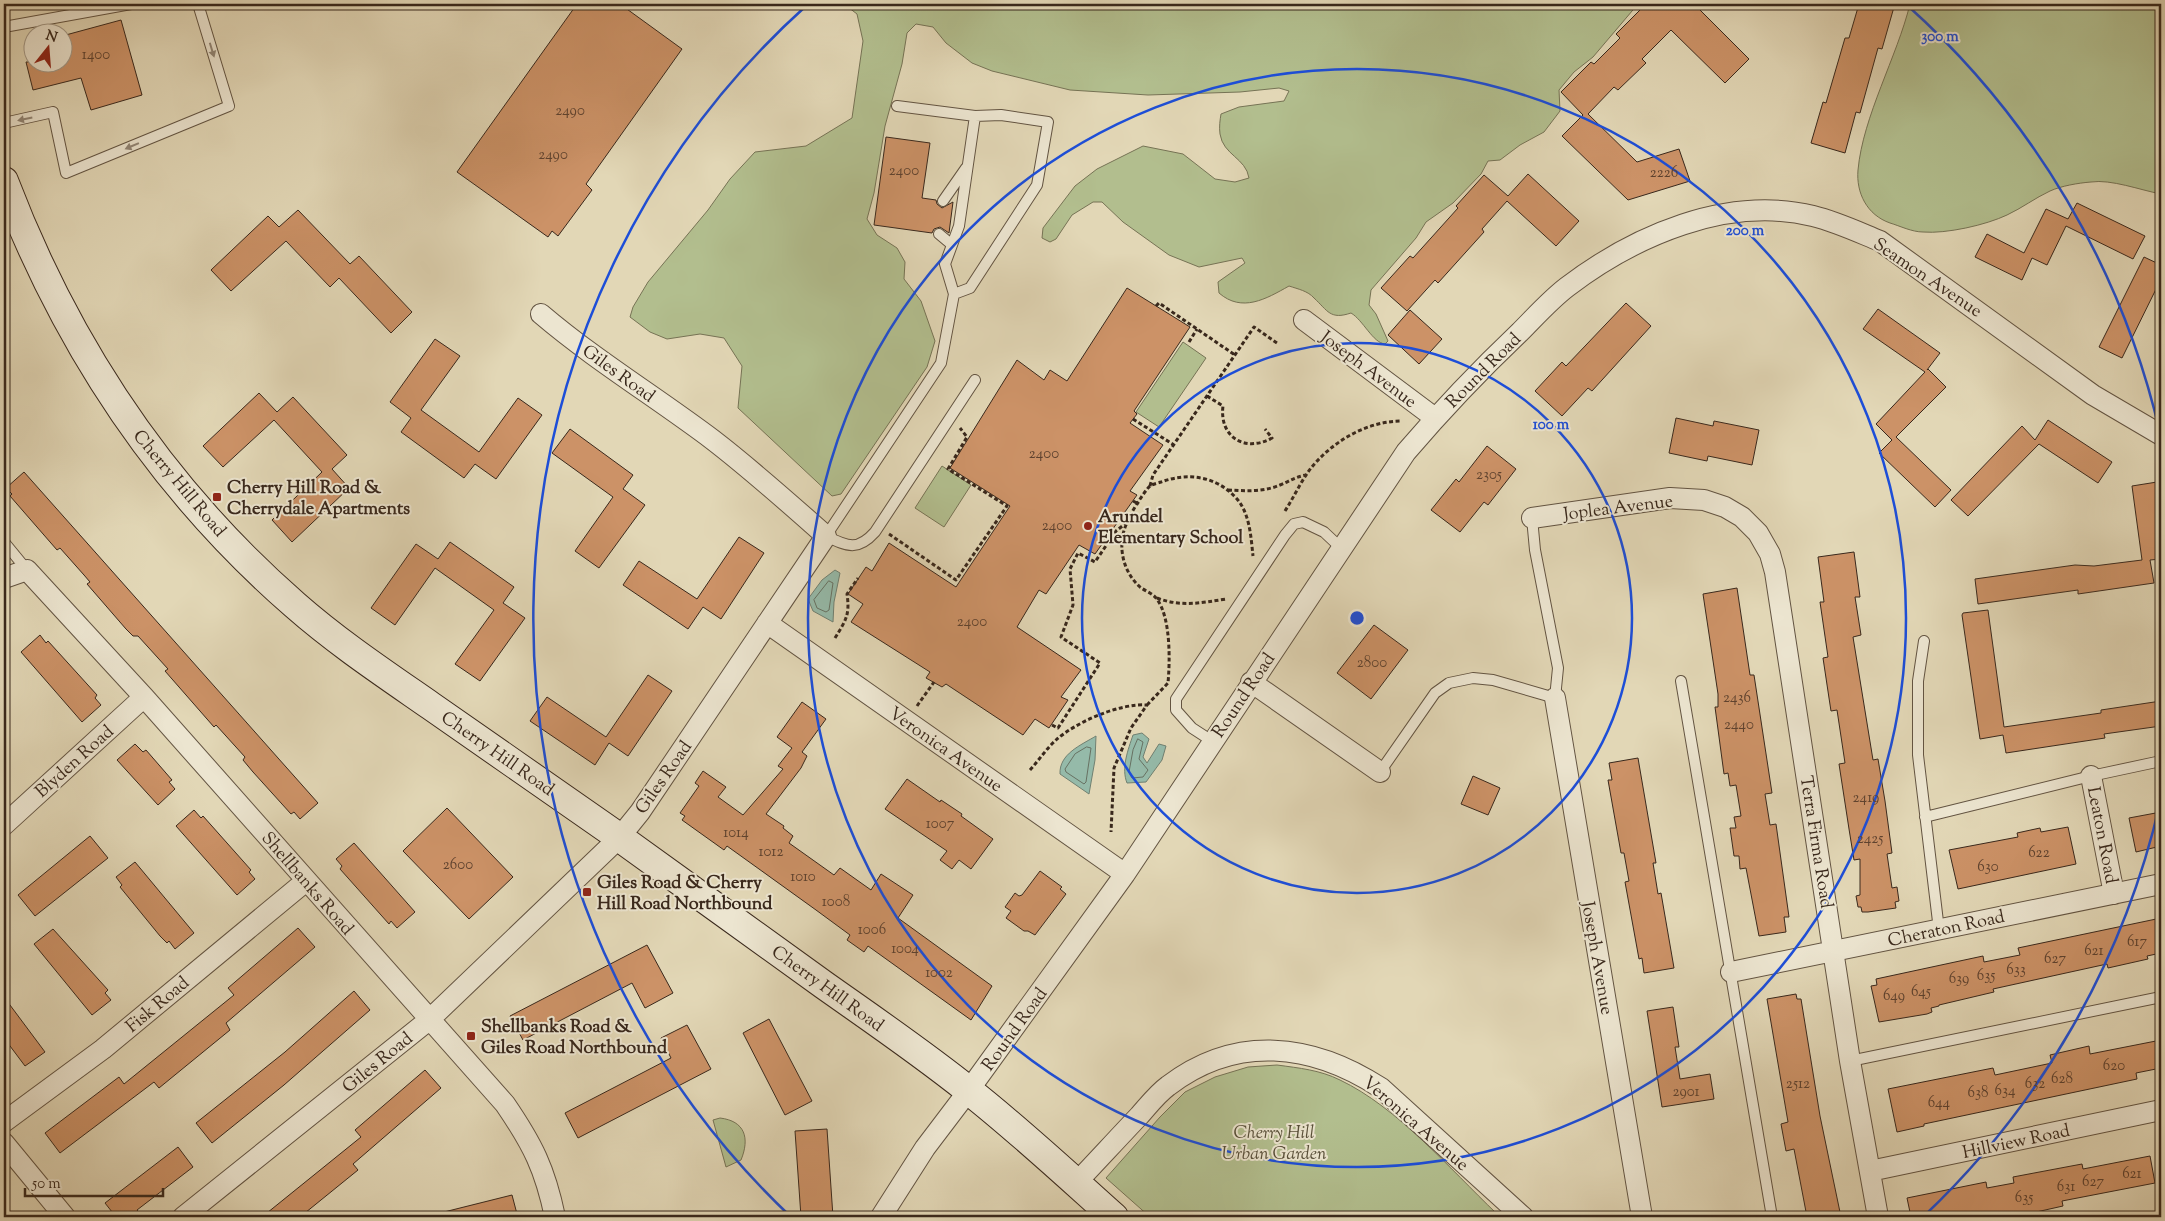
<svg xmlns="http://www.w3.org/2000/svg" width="2165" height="1221" font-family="'Sorts Mill Goudy',serif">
	<rect width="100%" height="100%" fill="#e2d7b6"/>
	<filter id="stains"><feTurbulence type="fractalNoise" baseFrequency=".004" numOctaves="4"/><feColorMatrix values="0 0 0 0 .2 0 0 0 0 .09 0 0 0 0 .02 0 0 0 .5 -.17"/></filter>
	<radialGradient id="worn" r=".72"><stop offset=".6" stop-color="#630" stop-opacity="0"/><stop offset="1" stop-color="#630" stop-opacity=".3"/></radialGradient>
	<path fill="#b2be8e" stroke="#767355" d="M844,4H1638L1593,57L1574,72L1559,90L1560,111L1544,132L1520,145L1500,160L1488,161L1481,174L1453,203L1426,222L1416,238L1371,290L1369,305L1376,314L1388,341L1385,344C1373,343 1363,320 1351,313C1330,320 1328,311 1314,298C1308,291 1298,289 1289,286C1266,299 1242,313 1219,293L1218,282L1245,263L1242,258L1199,267L1169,255L1123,222L1102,202H1093L1072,215L1056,239L1050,242L1042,238L1043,228L1075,186L1097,169L1143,146L1183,154L1215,179L1235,182L1249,178C1246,158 1223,155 1220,134C1219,127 1220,120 1221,114L1239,107L1284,101L1289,91L1279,88L1240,92L1148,95L1070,90L992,71L972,63L946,43L933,27L916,24L907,33L902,64L885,126L874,193L867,219L877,235L897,248L905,262L904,279L921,301L935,341L927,367L841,494L832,496L738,408L742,366L724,338L700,334L667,339L650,332L630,317L633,307L648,282L708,210L730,179L755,152L806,146L852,118L863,41L857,14Z
		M1910,4H2161V194C2140,190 2111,179 2091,182C2078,183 2061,186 2050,191C2035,198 2022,208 2007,215C1986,225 1946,234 1923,232C1912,232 1900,226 1890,223C1867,215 1856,193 1858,170C1863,116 1897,57 1910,4Z
		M1183,342L1206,358L1159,427L1136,412Z
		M942,466L971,485L944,527L915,508Z
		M1277,1065C1299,1068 1320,1070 1340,1080C1397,1107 1450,1169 1496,1213L1492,1217H1150L1106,1178L1160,1117L1185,1092L1215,1077L1248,1067Z
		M720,1118C745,1121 750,1138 741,1160L726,1167L713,1120Z"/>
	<path fill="#95baa9" stroke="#708071" d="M835,570L840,573L834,602L833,622L813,611L808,599L822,580Z
		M1142,733L1149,739L1143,757L1147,763L1159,744L1166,746L1162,760L1146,782L1127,783C1121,768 1128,750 1133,735Z
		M1096,736L1095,760L1089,794L1060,774C1059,754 1081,745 1096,736Z"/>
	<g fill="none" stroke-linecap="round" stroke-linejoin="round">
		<path stroke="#677162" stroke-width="1" d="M829,581L833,583L829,610L826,612L817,608L814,600Z
			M1138,739L1143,742L1139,759L1148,770L1143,777L1132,778L1129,772L1133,750Z
			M1087,747L1091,748L1086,782L1084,784L1066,772L1065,769L1075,754Z"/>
	</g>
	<path fill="#cc9267" stroke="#39281c" d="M577,4H620L682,49L586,184L592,190L558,236L552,231L548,237L457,172Z
		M1646,4H1694L1749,59L1725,83L1671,30L1642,59L1646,63L1618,90L1614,87L1588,114L1637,162L1679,149L1690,181L1628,200L1562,136L1583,115L1561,92L1591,62L1594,64L1620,38L1616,34Z
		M1859,4H1882L1894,7L1882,49L1878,48L1860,113L1856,112L1845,153L1811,143L1823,102L1826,103L1845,38H1849Z
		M121,20L142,95L91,110L81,78L33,90L26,62H62V36Z
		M886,137L930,143L922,198L936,200L937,204L942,208L953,202L949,233L940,227L934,229L932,233L874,225Z
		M1528,174L1579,221L1556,246L1507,201L1482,229L1484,232L1438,283L1435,280L1407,311L1381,288L1410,256L1413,258L1458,208L1456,206L1484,175L1508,196Z
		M2077,203L2145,236L2133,259L2066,226L2047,265L2032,258L2022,280L1975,257L1987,234L2024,253L2046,209L2068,219Z
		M298,210L350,264L359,256L412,312L391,333L339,278L330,287L286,241L231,291L211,270L268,216L279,227Z
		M2144,257L2161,265V279L2122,358L2099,347Z
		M1127,288L1190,327L1134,411L1137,414L1130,423L1163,445L1130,491L1137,495L1095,554L1079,545L1046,594L1039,590L1017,627L1081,670L1061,697L1068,700L1049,728L1035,719L1023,735L946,684L942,687L926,678L930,672L851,622L863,604L848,594L866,567L872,571L889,543L956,587L1010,506L950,468L1017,360L1044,380L1050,370L1067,381Z
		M1626,303L1651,326L1592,391L1588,388L1562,416L1535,391L1562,362L1566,366Z
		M1878,309L1940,353L1927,370L1928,369L1946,387L1896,437L1951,490L1935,507L1879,453L1892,440L1876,424L1925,372L1863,329Z
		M1410,310L1442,339L1419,364L1388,335Z
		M435,339L460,356L421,410L479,452L518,398L542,415L496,479L475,464L464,478L401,432L411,418L390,402Z
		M259,393L277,412L293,397L347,455L332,469L349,488L292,542L272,520L322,472L274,420L223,467L203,446Z
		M1676,418L1713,426L1714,421L1759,430L1752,465L1708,456L1707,461L1669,453Z
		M2048,420L2112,462L2098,483L2039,444L1968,516L1951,500L2022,426L2035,440Z
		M570,429L633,475L623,489L645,505L599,568L575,551L613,497L552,453Z
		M1487,446L1516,469L1488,505L1484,502L1460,532L1431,510L1456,479L1459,482Z
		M24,472L318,803L300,819L294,812L291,814L253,772L243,760L245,757L216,725L214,727L165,671L168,669L138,636H133L126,629L87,584L90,582L84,575L60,548L57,550L10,496L12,494L6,488Z
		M2157,482L2161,509V559L2150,560L2154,583L2078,594V590L1978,604L1975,579L2075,565L2094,566L2142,560L2132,486Z
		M739,537L764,553L721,619L703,607L688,629L623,585L639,561L697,599Z
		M450,542L514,587L503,603L525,618L480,681L455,664L494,610L435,568L395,625L371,608L416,544L438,559Z
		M1854,552L1860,597H1855L1861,635L1853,637L1873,760L1878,759L1885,801L1892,853L1887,854L1892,888L1897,887L1899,901L1895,902L1896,908L1868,912H1862L1861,907H1858L1856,896L1860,895V859L1854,860L1849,829L1839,764L1845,763L1837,710L1831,711L1829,698L1823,658L1828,657L1820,602H1824L1818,557Z
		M1737,588L1750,675H1754L1772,793L1765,794L1770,825L1776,824L1789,917H1784L1786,932L1759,936L1746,868L1740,869L1739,856H1734L1730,828H1736L1734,817L1741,816L1736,785L1730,786L1728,773L1724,774L1715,707H1718V694L1703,594Z
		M1988,610L2004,727L2101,713V710L2161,701V726L2104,734L2105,738L2006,753L2003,735L1980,739L1962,615L1963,613Z
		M1374,625L1408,650L1371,699L1337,673Z
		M40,635L46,643L48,641L97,695L95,698L101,705L82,722L21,652Z
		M648,675L672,691L628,756L609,743L595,765L530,721L547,697L606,737Z
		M802,702L826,719L802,752L807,756L801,768L766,814L784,826L783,828L793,836L789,843L834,875L840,868L871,890L881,874L913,895L898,918L992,986L971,1020L868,946L864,952L847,940L850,935L816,910L727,846L724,850L682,820L685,816L680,813L699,786L695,783L703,771L726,787L718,797L743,815L783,769L778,766L792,748L777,737Z
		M135,744L143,752L146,750L172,780L169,782L175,789L158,805L117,760Z
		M1638,758L1656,863H1653L1658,894L1661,893L1674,968L1644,973L1642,958L1639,959L1625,882L1629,881L1624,853H1621L1608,780H1612L1609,763Z
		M1473,776L1500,788L1488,815L1461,804Z
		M907,779L940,802L941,800L962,814L961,816L993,839L971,869L959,860L952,869L940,860L947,851L885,809Z
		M447,808L513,877L469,919L403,851Z
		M194,810L201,818L203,816L251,870L249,872L255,879L237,895L176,826Z
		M2161,812V846L2136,852L2129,818Z
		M2068,827L2076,864L1958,889L1949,850L2018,837L2017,833L2040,828L2041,832Z
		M90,836L108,858L35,916L18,895Z
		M354,843L415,912L397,928L391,921L389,924L340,869L342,866L336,859Z
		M135,862L194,933L175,949L169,941L167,943L160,936L120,887L122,885L116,877Z
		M1040,871L1062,887L1060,889L1066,894L1035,935L1028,931H1024L1006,918L1011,911L1005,907L1015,893L1019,896L1022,895Z
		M2161,918V953L2147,956L2148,959L2108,968L2107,964L1993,989L1994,992L1939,1005V1006L1931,1008L1932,1012L1927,1014L1879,1022L1871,986L1877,985L1876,979L1983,956L1984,962L2020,955L2018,948Z
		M298,928L315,947L226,1023L230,1030L159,1088L154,1082L60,1153L45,1133L119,1077L124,1084L234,995L228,988Z
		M53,929L108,990L105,993L111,1000L92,1015L34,944Z
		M647,945L673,993L645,1008L632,983L523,1040L510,1016Z
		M354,991L370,1010L284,1085L212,1143L196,1123L285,1052Z
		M1796,994L1797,999H1801L1820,1116L1841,1217H1807L1794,1149L1786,1151L1781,1124L1788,1122L1767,999Z
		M4,997L45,1052L25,1066L4,1038Z
		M1673,1007L1679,1047H1675L1680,1079L1710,1074L1714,1099L1662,1107L1647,1011Z
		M769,1019L812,1101L785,1115L743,1033Z
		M687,1025L711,1069L578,1138L565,1113L671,1058L661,1038Z
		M2161,1040V1068L2136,1073L2137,1079L1924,1124V1126L1897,1132L1888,1089L1993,1068L1995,1075L2052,1063L2050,1055L2089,1046L2090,1054Z
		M425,1070L441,1088L353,1164L358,1170L300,1217H262L361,1137L355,1130Z
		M827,1129L833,1217H801L795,1131Z
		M178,1147L193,1167L137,1210L143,1217H116L105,1203Z
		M2150,1156L2155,1183L2062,1201L2063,1206L2014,1217H1911L1907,1198L1986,1182L1987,1188L2014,1183L2013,1177L2082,1164L2083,1169Z
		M512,1195L517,1214L505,1217H444V1212Z"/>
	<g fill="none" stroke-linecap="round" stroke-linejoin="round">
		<defs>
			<path id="lane" d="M4,27L131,4
				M897,106L975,116L959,226L945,264L954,294L941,363L826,536C848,547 858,551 875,532L975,380
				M4,123L53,112L66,173L229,106L198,4
				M943,201L966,168
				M939,234L951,244
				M954,294L970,288L1037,185L1048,122L1001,115L975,116
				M4,542L27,570
				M1924,641L1918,681V755L1939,930
				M1681,681L1772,1217
				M1212,741L1192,728L1176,710V699L1285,535L1294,524L1303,522L1324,532L1341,548
				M1380,772L1435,693L1449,683L1473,678L1493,680L1555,698L1558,668L1535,550L1532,518
				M1925,817L2091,776L2161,761
				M1850,1061L2161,997"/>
			<path id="street" d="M1304,320L1435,418
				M1532,518L1670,498L1704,500L1725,507L1742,517L1758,533L1770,554L1775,572L1850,1061L1878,1217
				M4,578L27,570L144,697L505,1104C533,1145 545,1169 555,1217
				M767,623L1125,874
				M1251,682L1380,772
				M1555,698L1642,1217
				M2091,776L2114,894
				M4,825L144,697
				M1731,972L2161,884
				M4,1122L103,1049L306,881
				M4,1143L65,1217
				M1870,1171L2161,1110
				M1076,1183C1097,1161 1118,1138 1139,1116C1148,1106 1157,1094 1168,1086C1236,1034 1312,1043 1381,1088L1523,1217
				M183,1217L429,1020L619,838L640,812L826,536C789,503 752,470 713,440C656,397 595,360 541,314
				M881,1217L925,1148L969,1090L1125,874L1406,452C1442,410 1480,370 1520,332C1535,317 1550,300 1567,287C1634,236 1727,195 1813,216C1837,222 1858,232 1880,241L2093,395L2161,435"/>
			<path id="secondary" d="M4,181C66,344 162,489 295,605C337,642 385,674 431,706C493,749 554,792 616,835C686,885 754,935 824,985C872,1019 922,1053 968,1090C1019,1130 1066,1174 1114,1217"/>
		</defs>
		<use href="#lane" stroke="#635442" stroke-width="12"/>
		<use href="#street" stroke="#635442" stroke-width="22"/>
		<use href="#secondary" stroke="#39281c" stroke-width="30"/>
		<path stroke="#39281c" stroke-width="3" stroke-dasharray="4 2.5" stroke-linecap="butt" d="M1156,306L1159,303L1235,355
			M1189,342L1197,329
			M1207,396L1223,406C1219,437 1245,453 1272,438L1265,429
			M1133,419L1174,445
			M1150,486L1153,475L1254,327L1277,343
			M1228,490C1245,491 1264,492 1280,485C1290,481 1295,477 1306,475
			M1133,501L1139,504
			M1285,511C1294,497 1301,481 1311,468C1333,441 1367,421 1402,421
			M889,534L956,580L1007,506L948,469L967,437L960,428
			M1157,598C1181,607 1200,603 1226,599
			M835,638C846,620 850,615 847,594L858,578
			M1147,705L1168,683C1170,661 1171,616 1156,598C1152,593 1145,591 1140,587C1123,572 1117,546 1126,525C1128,517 1145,490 1150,486C1153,484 1158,483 1161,482C1188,472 1217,476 1237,499C1250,514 1251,538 1253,556
			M917,706L934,682
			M1052,725L1058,728L1100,663L1061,637L1073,605L1070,569L1078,553L1095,562L1116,531L1125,524
			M1030,770C1039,760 1047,748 1056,740C1076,722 1120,703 1147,705L1131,728L1114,768L1111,832"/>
		<use href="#lane" stroke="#ece5d0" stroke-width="10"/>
		<use href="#street" stroke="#ece5d0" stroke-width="20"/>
		<use href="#secondary" stroke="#ece5d0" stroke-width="28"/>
	</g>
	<defs><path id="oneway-solid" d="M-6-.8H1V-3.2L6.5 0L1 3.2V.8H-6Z" transform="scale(1.25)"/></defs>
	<g fill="#928676">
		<use href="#oneway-solid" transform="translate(212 50) rotate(73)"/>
		<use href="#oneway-solid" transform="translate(25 119) rotate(168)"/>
		<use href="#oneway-solid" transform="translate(132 146) rotate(157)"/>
	</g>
	<g fill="none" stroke="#1d4ed8" stroke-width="2.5">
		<circle cx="1357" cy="618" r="275"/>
		<circle cx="1357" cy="618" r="549"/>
		<path d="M2160 803A824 824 0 0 1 1924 1216M790 1216A824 824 0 0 1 806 6M1908 6A824 824 0 0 1 2160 433"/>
	</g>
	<g fill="#8f2418" stroke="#ece5d0" stroke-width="2">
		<rect x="212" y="492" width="10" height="10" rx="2.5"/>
		<circle cx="1088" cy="526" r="5"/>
		<rect x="582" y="887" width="10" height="10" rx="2.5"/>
		<rect x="466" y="1031" width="10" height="10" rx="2.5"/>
	</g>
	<g text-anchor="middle" stroke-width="4" stroke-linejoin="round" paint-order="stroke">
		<g font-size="15" fill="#5e422f">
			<text x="96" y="59">1400</text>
			<text x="570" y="115">2490</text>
			<text x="553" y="159">2490</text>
			<text x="904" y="175">2400</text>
			<text x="1664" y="177">2226</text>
			<text x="1044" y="458">2400</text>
			<text x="1489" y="479">2305</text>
			<text x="1057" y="530">2400</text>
			<text x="972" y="626">2400</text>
			<text x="1372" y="667">2800</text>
			<text x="1737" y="702">2436</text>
			<text x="1739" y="729">2440</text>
			<text x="1866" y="802">2419</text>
			<text x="940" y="828">1007</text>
			<text x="736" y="837">1014</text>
			<text x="1870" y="843">2425</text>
			<text x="771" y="856">1012</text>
			<text x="2039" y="857">622</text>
			<text x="458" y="869">2600</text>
			<text x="1988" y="871">630</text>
			<text x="803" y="881">1010</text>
			<text x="836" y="906">1008</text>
			<text x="872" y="934">1006</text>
			<text x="2137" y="946">617</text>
			<text x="905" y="953">1004</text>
			<text x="2094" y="955">621</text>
			<text x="2055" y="963">627</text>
			<text x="2016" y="974">633</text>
			<text x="939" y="977">1002</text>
			<text x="1986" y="980">635</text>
			<text x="1959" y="983">639</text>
			<text x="1921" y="996">645</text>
			<text x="1894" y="1000">649</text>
			<text x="2114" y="1070">620</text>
			<text x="2062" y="1083">628</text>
			<text x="1798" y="1088">2512</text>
			<text x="2035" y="1088">632</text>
			<text x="2005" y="1095">634</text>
			<text x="1686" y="1096">2901</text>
			<text x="1978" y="1097">638</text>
			<text x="1939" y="1107">644</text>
			<text x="2132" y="1178">621</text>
			<text x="2093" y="1186">627</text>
			<text x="2066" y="1191">631</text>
			<text x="2024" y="1202">635</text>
		</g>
		<g font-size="18" fill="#39281c" stroke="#ece5d0">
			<text transform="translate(1928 277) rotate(34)" y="6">Seamon Avenue</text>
			<text transform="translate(1369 369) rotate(37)" y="6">Joseph Avenue</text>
			<text transform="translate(1483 370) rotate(-45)" y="6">Round Road</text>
			<text transform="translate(619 373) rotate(36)" y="6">Giles Road</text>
			<text transform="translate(180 483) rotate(50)" y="6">Cherry Hill Road</text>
			<text transform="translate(1618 507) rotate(-7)" y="6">Joplea Avenue</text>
			<text transform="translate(1243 695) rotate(-56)" y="6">Round Road</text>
			<text transform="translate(946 749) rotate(35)" y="6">Veronica Avenue</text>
			<text transform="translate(498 753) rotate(35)" y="6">Cherry Hill Road</text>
			<text transform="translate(74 761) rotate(-42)" y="6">Blyden Road</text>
			<text transform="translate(663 777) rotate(-55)" y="6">Giles Road</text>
			<text transform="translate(2103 835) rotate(79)" y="6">Leaton Road</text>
			<text transform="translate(1817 842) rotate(81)" y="6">Terra Firma Road</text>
			<text transform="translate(308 883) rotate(49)" y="6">Shellbanks Road</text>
			<text transform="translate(1946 928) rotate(-12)" y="6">Cheraton Road</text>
			<text transform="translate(1598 958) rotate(80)" y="6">Joseph Avenue</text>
			<text transform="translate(828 988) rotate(36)" y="6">Cherry Hill Road</text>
			<text transform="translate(157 1004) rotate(-40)" y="6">Fisk Road</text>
			<text transform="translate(1014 1029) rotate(-54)" y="6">Round Road</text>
			<text transform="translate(377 1062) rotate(-39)" y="6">Giles Road</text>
			<text transform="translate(1416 1123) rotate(41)" y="6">Veronica Avenue</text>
			<text transform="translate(2016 1141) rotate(-12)" y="6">Hillview Road</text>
		</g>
		<g font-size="18" font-weight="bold" fill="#39281c" stroke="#ece5d0" text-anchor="start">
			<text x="227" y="493">Cherry Hill Road &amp;<tspan x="227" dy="21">Cherrydale Apartments</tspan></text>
			<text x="1098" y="522">Arundel<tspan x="1098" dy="21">Elementary School</tspan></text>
			<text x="597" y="888">Giles Road &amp; Cherry<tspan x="597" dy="21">Hill Road Northbound</tspan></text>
			<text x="481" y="1032">Shellbanks Road &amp;<tspan x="481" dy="21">Giles Road Northbound</tspan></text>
		</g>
		<g font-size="18" font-style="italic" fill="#574e38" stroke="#ece5d0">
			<text x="1274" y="1138">Cherry Hill<tspan x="1274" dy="21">Urban Garden</tspan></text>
		</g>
	</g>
	<circle cx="1357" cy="618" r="8" fill="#1d4ed8" stroke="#ece5d0" stroke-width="2.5"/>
	<g font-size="15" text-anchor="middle" font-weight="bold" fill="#1d4ed8" stroke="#ece5d0" stroke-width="4" stroke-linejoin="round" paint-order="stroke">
		<text x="1940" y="41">300 m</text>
		<text x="1745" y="235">200 m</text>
		<text x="1551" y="429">100 m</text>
	</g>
	<rect width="2165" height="1221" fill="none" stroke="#e2d7b6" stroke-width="20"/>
	<rect x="5" y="5" width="2155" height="1211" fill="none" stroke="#39281c" stroke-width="2.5"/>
	<rect x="10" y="10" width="2145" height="1201" fill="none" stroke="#39281c"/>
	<g transform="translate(48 48) rotate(17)"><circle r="24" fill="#ece5d0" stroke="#a49988"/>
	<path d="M0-4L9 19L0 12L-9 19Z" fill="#8f2418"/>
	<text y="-8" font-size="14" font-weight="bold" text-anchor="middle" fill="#39281c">N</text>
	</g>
	<path d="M25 1188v8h138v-8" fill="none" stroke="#39281c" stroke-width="2.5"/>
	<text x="32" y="1188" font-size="15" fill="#39281c" stroke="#ece5d0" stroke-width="4" paint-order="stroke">50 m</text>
	<rect width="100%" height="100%" filter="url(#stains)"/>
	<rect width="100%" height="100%" fill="url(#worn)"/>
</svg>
